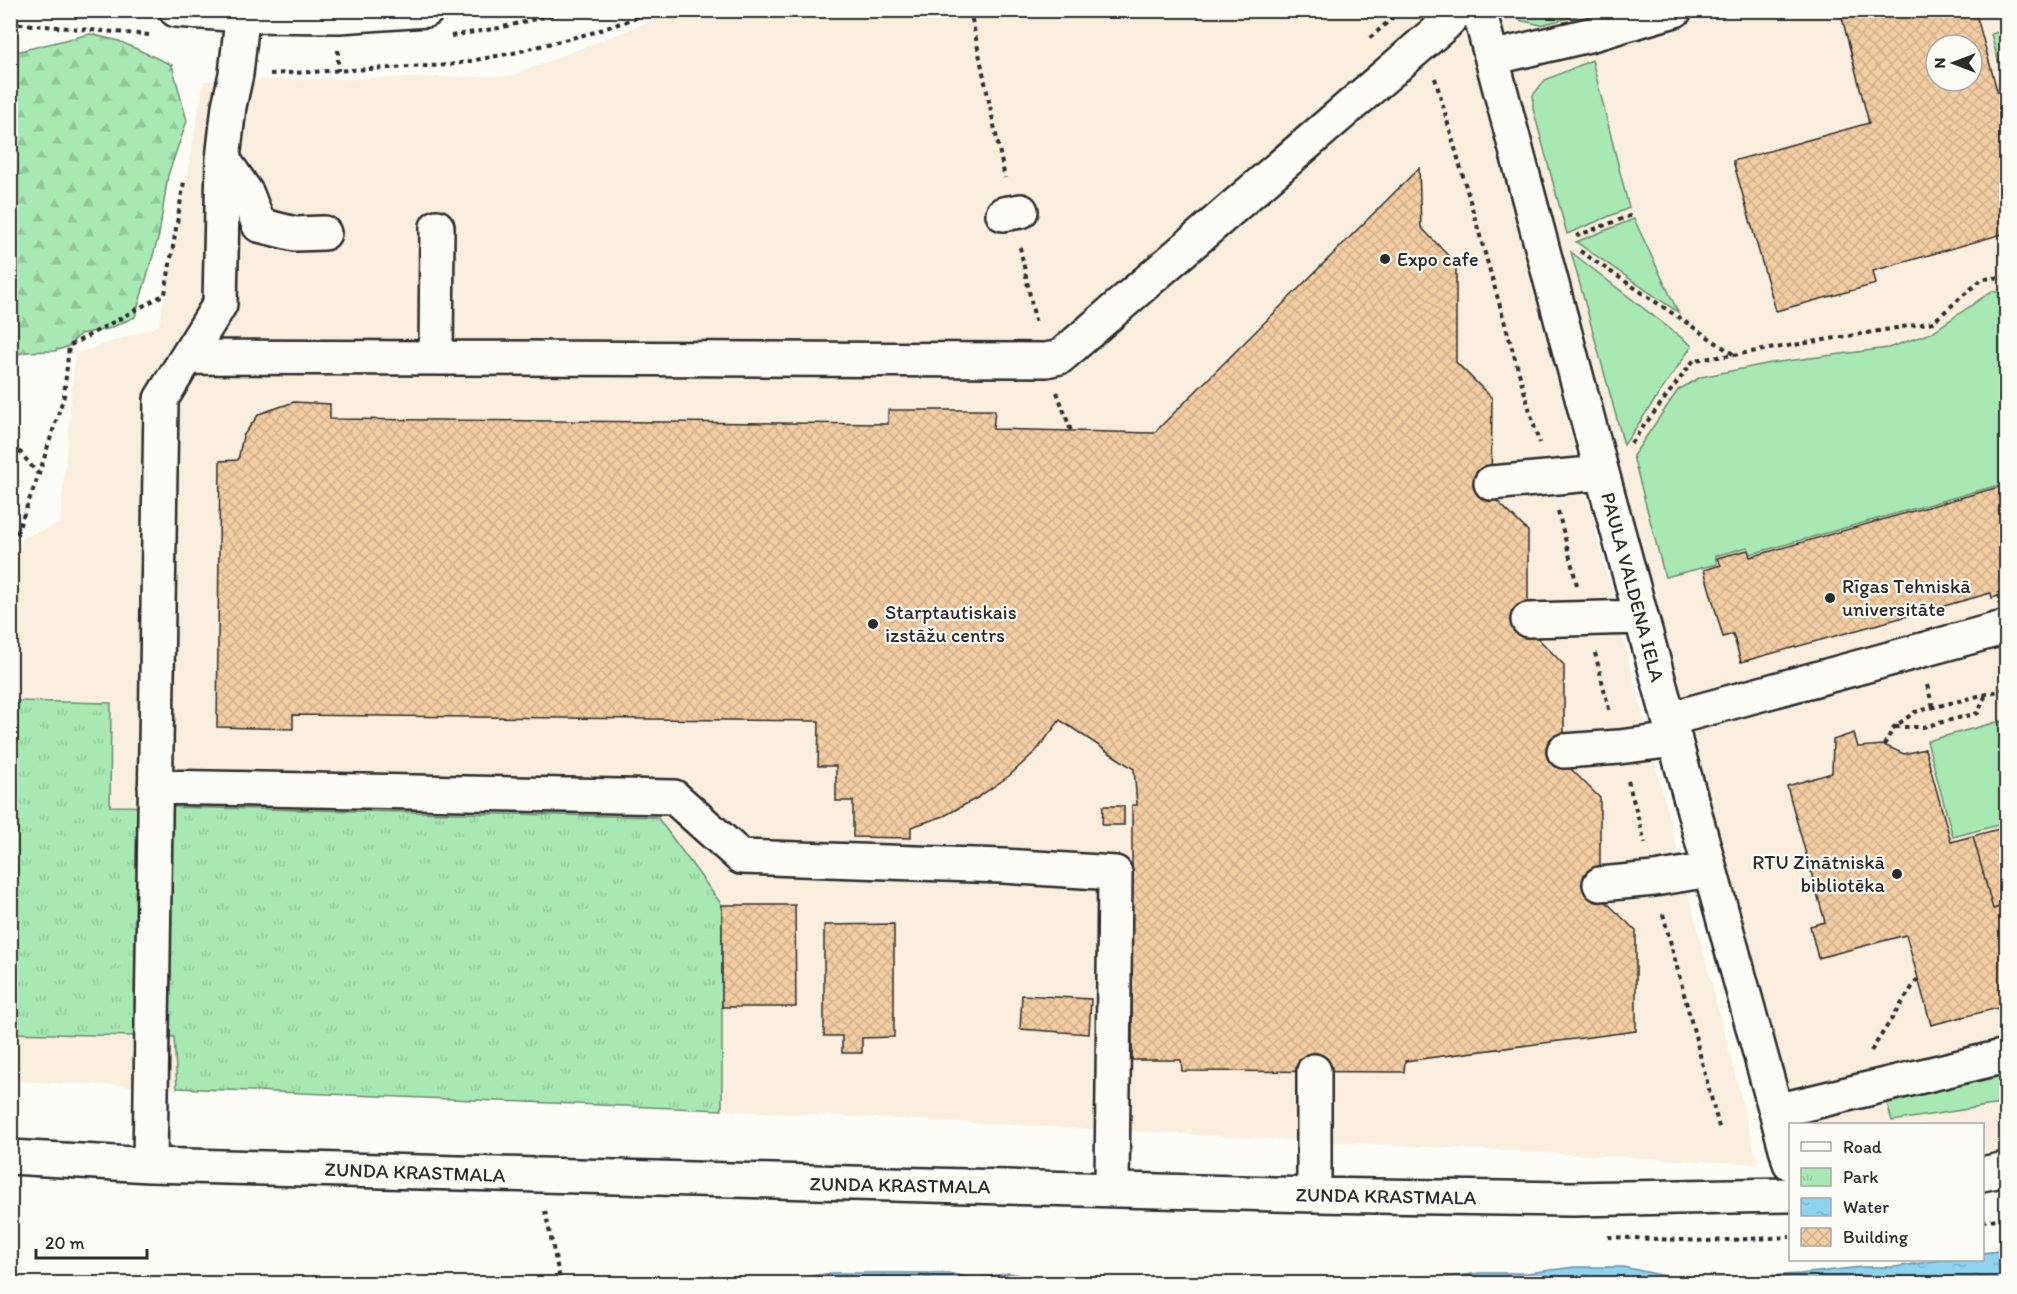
<svg xmlns="http://www.w3.org/2000/svg" width="2017" height="1294" font-family="Itim,sans-serif">
	<defs>
		<pattern id="forest-firs" width="22" height="20" patternUnits="userSpaceOnUse" patternTransform="scale(1.5)"><rect width="22" height="20" fill="#a8e9b3"/><path d="M5 1l3.5 6h-7zM16 11l3.5 6h-7z" fill="#91c89a"/></pattern>
		<pattern id="park-tufts" width="24" height="20" patternUnits="userSpaceOnUse" patternTransform="scale(1.5)"><rect width="24" height="20" fill="#a8e9b3"/><path d="M3 7l-1-3M5 7V3M7 7l1-3M15 17l-1-3M17 17v-4M19 17l1-3" fill="none" stroke="#91c89a"/></pattern>
		<pattern id="water-ripples" width="26" height="14" patternUnits="userSpaceOnUse" patternTransform="scale(1.5)"><rect width="26" height="14" fill="#8dd2ef"/><path d="M2 4q2-2 4 0t4 0M15 11q2-2 4 0t4 0" fill="none" stroke="#7ab4cd"/></pattern>
		<pattern id="building-cross-hatch" width="8" height="8" patternUnits="userSpaceOnUse" patternTransform="scale(1.5)"><rect width="8" height="8" fill="#f2cda2"/><path d="M0 0l8 8M0 8l8-8" fill="none" stroke="#d0b08c"/></pattern>
	</defs>
	<rect width="100%" height="100%" fill="#fdfcf7"/>
	<filter id="ink" filterUnits="userSpaceOnUse"><feTurbulence type="fractalNoise" baseFrequency=".0167" numOctaves="2"/><feDisplacementMap in="SourceGraphic" scale="12" xChannelSelector="R" yChannelSelector="G"/><feConvolveMatrix kernelMatrix="1 2 1 2 8 2 1 2 1" color-interpolation-filters="sRGB"/></filter>
	<g filter="url(#ink)">
		<path fill="#faeede" fill-rule="evenodd" d="M676,11H1462L1758,1164L722,1110L11,1081V564L24,537L60,524L75,354L159,326L204,81L511,76Z
			M1498,11H2006V1158L1983,1161L1982,1124H1797L1790,1114ZM1936,45H1972V81H1936Z"/>
		<path fill="#a8e9b3" stroke="#6a8a6f" stroke-width="1.5" d="M1512,11H1596L1541,25L1519,20Z
			M2006,30V90L1991,34Z
			M1592,60L1629,208L1567,234L1533,109V95L1545,80Z
			M1634,219L1678,312L1576,242Z
			M1571,252L1692,346L1624,445Z
			M1992,291L2006,294V483L1751,554L1748,547L1715,556L1717,564L1665,577L1633,456L1678,390L1701,377L1771,363L1888,348L1931,333Z
			M2001,721L2006,741V823L1953,837L1927,741Z
			M2006,1068V1103L1892,1121L1885,1096Z"/>
		<path fill="url(#forest-firs)" stroke="#6a8a6f" stroke-width="1.5" d="M90,34L119,41L172,65L187,121L168,175L159,235L135,317L108,329L80,334L69,346L55,351L26,352L11,356V53Z"/>
		<path fill="url(#park-tufts)" stroke="#6a8a6f" stroke-width="1.5" d="M11,701L111,703L110,806L657,817L722,905V1110L177,1088L174,1037L11,1033Z"/>
		<path fill="url(#water-ripples)" stroke="#668fa1" stroke-width="1.5" d="M2006,1250V1283H1366L1425,1280L1480,1273H1527L1575,1267H1623L1684,1280L1800,1274L1861,1267H1895L1940,1260H1982L1983,1253Z
			M832,1273H948L975,1279L1009,1273L1057,1283H734L757,1279H791Z"/>
		<path fill="url(#building-cross-hatch)" stroke="#2b2b2b" stroke-width="1.5" fill-rule="evenodd" d="M1840,10H1975L2006,123V233L1873,271L1876,284L1776,311L1733,161L1869,123ZM1936,45H1972V81H1936Z
			M1419,168L1421,227L1456,264V362L1492,398L1491,495L1528,531V628L1564,665V762L1600,798V896L1636,931V1031L1405,1061L1404,1072L1182,1071L1181,1060H1132V805H1137L1134,769L1060,720L1037,750L1009,776L977,798L944,816L911,827V838L853,837V801H836V766H818L819,721L293,715V729L217,727L220,461L238,460L243,436L259,414L294,402L330,404V419L888,424V410H995L993,429L1154,433Z
			M2006,485V589L2000,591L2002,595L1992,598L1991,593L1741,662L1733,634L1723,637L1704,570L1721,565L1717,558L1748,550L1750,557Z
			M1854,733L1858,747L1884,745L1904,754L1925,749L1951,842L1973,836L1993,909L2006,905V1006L1931,1025L1906,935L1818,958L1810,926L1825,922L1787,786L1832,773L1833,740Z
			M1103,806H1124V825H1102Z
			M2006,827V905L1993,909L1973,836Z
			M722,905H795L796,1007H722Z
			M894,924V1037L862,1038V1053H842V1036H824V925Z
			M1022,995L1091,999L1089,1034L1020,1029Z"/>
		<g fill="none" stroke-linecap="round" stroke-linejoin="round">
			<defs>
				<path id="minor" d="M176,10L242,15L339,16L427,10
					M1479,10L1602,473L1790,1163
					M1492,58L1589,35L1675,10
					M223,159L247,194L259,225L295,234L324,233
					M1003,214L1021,211
					M187,357L1046,360L1060,357L1444,25L1458,10
					M436,358L437,227
					M1491,483L1602,473
					M1528,620L1641,617
					M1669,719L2003,628L2006,629
					M1564,751L1619,747L1675,740
					M155,787L674,797L741,857L1003,866L1115,873L1112,1190
					M1600,884L1654,879L1710,870
					M1314,1071V1195
					M1776,1111L2006,1056
					M10,1157L150,1165L1314,1195L1572,1199L1790,1195
					M150,1165L161,399L220,304L223,159L229,106L236,74L243,10
					M1982,1174L2006,1169"/>
			</defs>
			<use href="#minor" stroke="#2b2b2b" stroke-width="38"/>
			<path stroke="#2b2b2b" stroke-width="4" stroke-dasharray="4.5 4.5" stroke-linecap="butt" d="M970,10L1005,178
				M10,23L150,35
				M451,36L499,28L572,10
				M1370,38L1401,10
				M338,50V71
				M270,74L449,65L513,53L595,32L658,10
				M1435,78L1539,443
				M1576,236L1635,214
				M1020,247L1036,325
				M1580,251L1733,354
				M1057,392L1071,431
				M1631,443L1694,360L1733,355L1933,322L1982,279L2006,277
				M10,449L20,452L38,474
				M1558,511L1577,585
				M10,551L39,474L64,396L69,346L165,294L184,181
				M1595,653L1610,713
				M1927,685L1933,707
				M1895,727H1923L1978,713L1986,694
				M1884,745L1894,727L1915,712L2006,689
				M1628,781L1645,843
				M1663,914L1720,1131
				M1871,1051L1918,978
				M545,1211L561,1284
				M1982,1221L2006,1218
				M1608,1237L1706,1241L1790,1237"/>
			<use href="#minor" stroke="#fdfcf7" stroke-width="33"/>
		</g>
	</g>
	<g fill="#2b2b2b" stroke="#fdfcf7" stroke-width="2">
		<circle cx="1385" cy="259" r="6"/>
		<circle cx="1830" cy="598" r="6"/>
		<circle cx="873" cy="624" r="6"/>
		<circle cx="1897" cy="874" r="6"/>
	</g>
	<g text-anchor="middle" stroke-width="4.5" stroke-linejoin="round" paint-order="stroke">
		<g font-size="20" fill="#2b2b2b" stroke="#fdfcf7" text-anchor="start">
			<text x="1397" y="266">Expo cafe</text>
			<text x="1842" y="593">Rīgas Tehniskā<tspan x="1842" dy="23">universitāte</tspan></text>
			<text x="885" y="619">Starptautiskais<tspan x="885" dy="23">izstāžu centrs</tspan></text>
			<text x="1885" y="869" text-anchor="end">RTU Zinātniskā<tspan x="1885" dy="23">bibliotēka</tspan></text>
		</g>
		<g font-size="20" fill="#2b2b2b" stroke="#fdfcf7">
			<text transform="translate(1633 587) rotate(75)" y="7">PAULA VALDENA IELA</text>
			<text transform="translate(415 1172) rotate(2)" y="7">ZUNDA KRASTMALA</text>
			<text transform="translate(900 1185) rotate(1)" y="7">ZUNDA KRASTMALA</text>
			<text transform="translate(1386 1196) rotate(1)" y="7">ZUNDA KRASTMALA</text>
		</g>
	</g>
	<rect width="2017" height="1294" fill="none" stroke="#fdfcf7" stroke-width="36"/>
	<rect x="18" y="18" width="1981" height="1258" fill="none" stroke="#2b2b2b" stroke-width="2" filter="url(#ink)"/>
	<rect x="1789" y="1123" width="195" height="138" fill="#fdfcf7" stroke="#a9a8a5" stroke-width="1.5"/>
	<rect x="1801" y="1142" width="30" height="9" fill="#fdfcf7" stroke="#a9a8a5" stroke-width="1.5"/>
	<text x="1843" y="1153" font-size="18" fill="#2b2b2b">Road</text>
	<rect x="1801" y="1168" width="30" height="18" fill="url(#park-tufts)" stroke="#a9a8a5" stroke-width="1.5"/>
	<text x="1843" y="1183" font-size="18" fill="#2b2b2b">Park</text>
	<rect x="1801" y="1198" width="30" height="18" fill="url(#water-ripples)" stroke="#a9a8a5" stroke-width="1.5"/>
	<text x="1843" y="1213" font-size="18" fill="#2b2b2b">Water</text>
	<rect x="1801" y="1228" width="30" height="18" fill="url(#building-cross-hatch)" stroke="#a9a8a5" stroke-width="1.5"/>
	<text x="1843" y="1243" font-size="18" fill="#2b2b2b">Building</text>
	<g transform="translate(1954 63) rotate(270)"><circle r="28" fill="#fdfcf7" stroke="#a9a8a5" stroke-width="1.5"/>
	<path d="M0-4.5L10 22L0 15L-10 22Z" fill="#2b2b2b"/>
	<text y="-9" font-size="16" font-weight="bold" text-anchor="middle" fill="#2b2b2b">N</text>
	</g>
	<path d="M36 1249v9h111v-9" fill="none" stroke="#2b2b2b" stroke-width="3"/>
	<text x="45" y="1249" font-size="18" fill="#2b2b2b" stroke="#fdfcf7" stroke-width="4.5" paint-order="stroke">20 m</text>
</svg>
